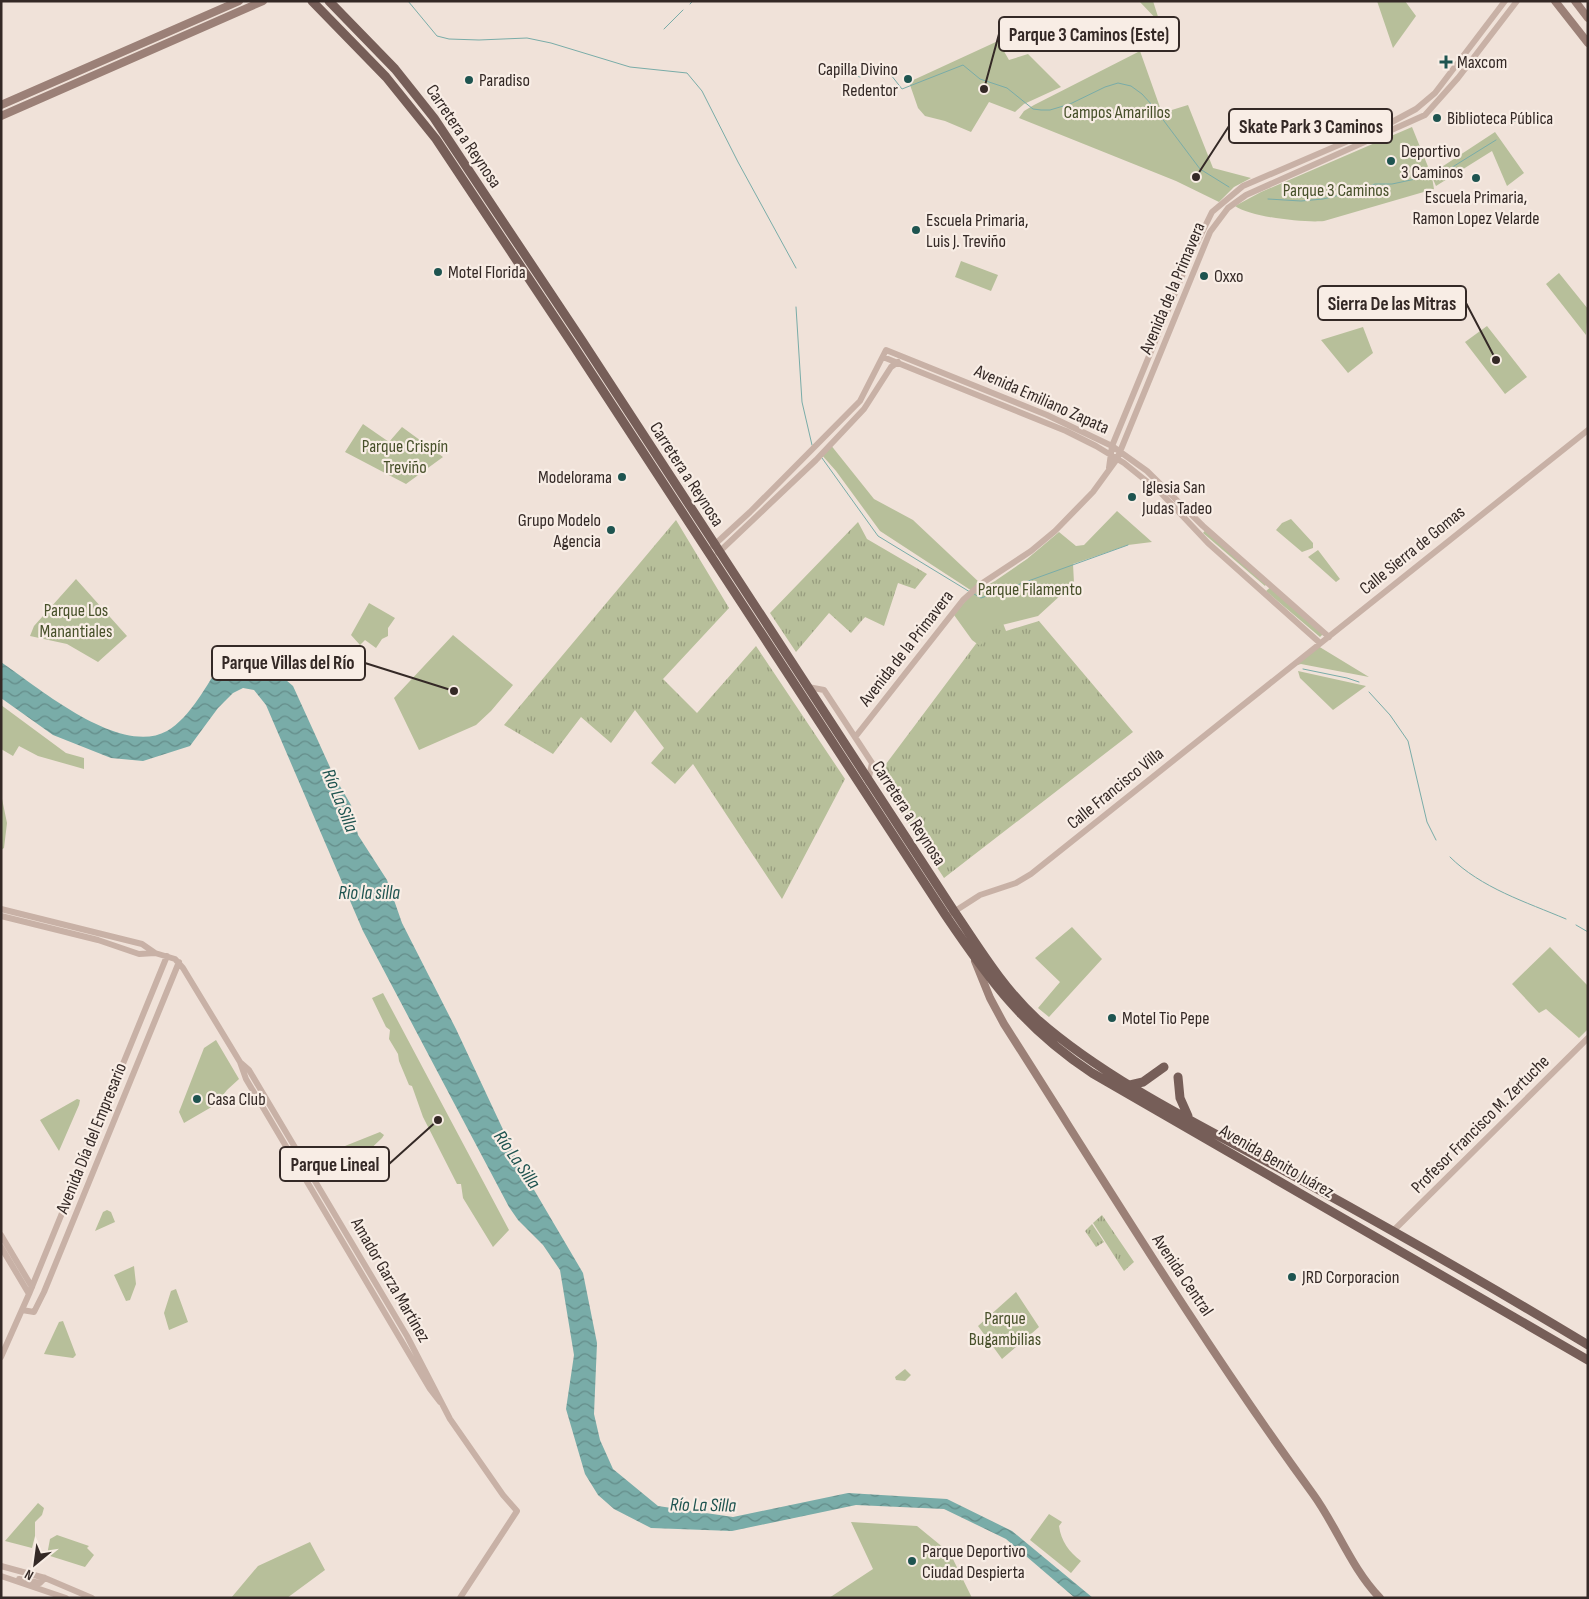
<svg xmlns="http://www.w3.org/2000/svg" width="1589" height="1599" font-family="'Sofia Sans Condensed',sans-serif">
	<defs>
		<pattern id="grass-tufts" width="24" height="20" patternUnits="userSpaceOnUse" patternTransform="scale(1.25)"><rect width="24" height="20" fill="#b7bf9a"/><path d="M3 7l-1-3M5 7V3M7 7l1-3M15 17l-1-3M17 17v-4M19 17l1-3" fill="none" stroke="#969b7d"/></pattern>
		<pattern id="water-waves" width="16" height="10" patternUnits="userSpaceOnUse" patternTransform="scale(1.25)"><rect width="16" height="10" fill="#79aca8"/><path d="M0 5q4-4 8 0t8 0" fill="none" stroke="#648c89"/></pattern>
	</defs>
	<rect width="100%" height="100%" fill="#f0e2d9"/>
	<path fill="url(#grass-tufts)" d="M676,520L729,608L663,679L697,713L756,646L845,779L782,899L693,764L675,784L651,763L664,748L635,710L611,743L581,717L553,754L504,725Z
		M858,522L867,539L927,574L915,589L898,583L884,626L865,617L851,633L829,613L796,652L770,613Z
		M999,613L1006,631L1039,621L1133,732L944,878L877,776Z
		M1102,1215L1134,1262L1124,1271L1093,1223Z
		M1092,1224L1104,1242L1096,1247L1085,1231Z"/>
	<path fill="#b7bf9a" d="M1139,1H1153L1160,23Z
		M1377,1H1405L1416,16L1393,48Z
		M998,41L1009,60L1028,54L1061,87L1024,104L1015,112L989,102L971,132L945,121L925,116L918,108L909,82Z
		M1140,51L1162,113L1188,105L1213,168L1251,178L1234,187L1219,202L1176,181L1019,118L1024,111L1034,105Z
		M1412,127L1431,174L1495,132L1524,173L1507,186L1492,151L1436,186L1432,177L1434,189L1324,221C1305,223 1250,217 1235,206L1261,192Z
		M961,261L998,275L991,291L955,277Z
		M1559,273L1588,309L1586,335L1546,284Z
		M1487,326L1527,377L1505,394L1465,342Z
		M1363,327L1373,353L1348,373L1321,340Z
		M363,424L389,442L402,427L443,457L406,484L345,452Z
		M830,444L874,499L913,520L981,584L972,591L880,531L836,471L821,454Z
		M1117,511L1152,542L1128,545L1073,564L1074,583L1038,616L994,627L980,646L972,640L954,615L971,594L995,581L1027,559L1059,532L1076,546L1084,545Z
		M1291,519L1313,543V548L1302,552L1276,530L1282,523Z
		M1208,527L1268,581L1265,586L1203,533Z
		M1318,550L1340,579L1336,582L1308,557Z
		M76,579L127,636L98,662L67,644L30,636L34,626Z
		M1273,585L1325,632L1320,637L1266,591Z
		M369,603L395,618L388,628V636L382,639L376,648L365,640L360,645L351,635Z
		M453,635L513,685L491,711L476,725L419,750L394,698Z
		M1318,646L1369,677L1301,664L1294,666Z
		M1298,671L1366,686L1333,710L1300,678Z
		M1,705L66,753L84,758V769L38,756L19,746L13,756L1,749Z
		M1,794L7,823L4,848L1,850Z
		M1072,927L1102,959L1049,1017L1038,1008L1060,982L1035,958Z
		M1550,947L1588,986V1029L1579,1038L1546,1009L1539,1013L1512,984Z
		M383,993L509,1230L493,1247L463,1198L461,1184H457L423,1117L412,1086L409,1085L399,1061L398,1054L389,1039L390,1030L386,1027L372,998Z
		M216,1040L239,1079L227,1090L215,1105L184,1123L179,1112L204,1048Z
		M77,1099L80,1100L79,1105L59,1151L40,1120Z
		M380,1132L384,1135L382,1138L342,1176L337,1175L328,1157L330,1152Z
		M107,1210L111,1212L115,1222L95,1231L103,1212Z
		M134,1266L136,1284L130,1300L126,1301L114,1275Z
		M176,1289L188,1322L169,1330L164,1313L171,1291Z
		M1016,1292L1039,1327L1002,1359L978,1326Z
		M63,1321L76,1355L73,1358L44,1354L59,1322Z
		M905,1369L911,1375L905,1381L896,1380L895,1377Z
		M38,1503L44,1508L42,1515L35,1522V1536L32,1548L5,1541Z
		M1049,1514L1062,1522L1059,1526C1061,1541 1069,1552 1081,1561L1071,1573L1030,1540Z
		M851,1522L917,1526L950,1553L972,1598H829L873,1569Z
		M57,1535L89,1546L87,1548L94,1555L85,1567L47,1555L50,1539Z
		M310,1542L325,1570L287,1598H231L258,1566Z"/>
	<path fill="url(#water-waves)" d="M249,653L260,658L293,686L334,776L351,805L358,835L387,880L402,923L456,1029L520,1166L583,1273L597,1343L594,1414L600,1440L613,1469L658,1506L733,1517L848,1493L947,1499L1012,1531L1093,1598H1075L1006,1539L944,1509L856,1505L732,1531L651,1528L614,1509L598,1495L585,1474L566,1409L574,1355L560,1270L543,1245L518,1220L509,1207L363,931L266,705L254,690L243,688L233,693L218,708L190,746L143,761L111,758L53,735L1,698V662C39,688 120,757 167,731C191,717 207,684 222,662L231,657Z"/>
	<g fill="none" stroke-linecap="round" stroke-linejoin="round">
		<path stroke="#79aca8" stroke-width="1" d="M408,1L437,36L449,39L479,40L527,38L551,43L630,67L687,73L702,91L738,162L796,268
			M690,4L693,1
			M664,29L683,10
			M853,72L859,77L878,73L891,75L902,89L963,65L980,79L1007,88L1033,109L1041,110H1050L1070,104L1105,87L1118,83L1131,86L1142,94L1152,105L1200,169L1229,187
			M1510,125L1528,111
			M1438,176L1496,140
			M1268,199L1301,201L1323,199L1357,191L1375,184H1392L1425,177
			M796,307L802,402L812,445
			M822,458L878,536L970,592
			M974,594L981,598L1128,545
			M1303,669L1347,678L1359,682
			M1369,692L1390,715L1408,741L1427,822L1436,840
			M1450,857C1481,888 1526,902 1566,919
			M1576,925L1588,932"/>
		<path stroke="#c8b1a6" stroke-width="6" d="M883,357L1066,431L1096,446L1124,463L1160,492L1208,543L1320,643
			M1109,468L1112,446L1189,259L1212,212L1243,186L1390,123L1416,109L1435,93L1505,1
			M713,546L750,512L860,401L886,350L1047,415L1112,446L1147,471L1203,526L1329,637
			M718,553L816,460L864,409L891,367L898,362
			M808,687L824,690L872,763L868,782
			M856,736L963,600L981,584L1031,551L1055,531L1093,492L1117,459L1210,232L1228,208L1246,195L1425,115L1458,78L1517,1
			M1,909L142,944L155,953L175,959L183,968L240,1062L246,1079L430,1389L440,1402
			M952,913L980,895L1016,883L1031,874L1588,430
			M1,916L98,940L139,954L155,953
			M241,1063L249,1070L407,1336L450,1419L503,1495L517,1511L460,1598
			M1393,1231L1588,1038
			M1,1235L32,1287
			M1,1247L29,1294
			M22,1310L34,1312L44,1292L179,962
			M1,1357L29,1294L167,956
			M1,1566L45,1578L92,1598
			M1,1576L66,1598
			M19,1579L40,1583L45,1578"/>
		<path stroke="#9b8077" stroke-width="8" d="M1555,1L1588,43
			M1575,1L1588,18
			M1,105L239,1
			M1,116L263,1
			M975,961L990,998L1004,1024C1105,1182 1202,1342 1313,1494C1337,1527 1351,1568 1380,1598"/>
		<path stroke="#765e58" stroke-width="9" d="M312,1L386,77L436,139L573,345L946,916C990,981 1025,1029 1092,1073L1588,1360
			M329,1L395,69L434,118L581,339L954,911C980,949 1003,988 1037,1019C1112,1085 1216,1133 1303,1181C1399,1234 1494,1288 1588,1345
			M1178,1077L1180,1098L1188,1116
			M1130,1085L1143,1082L1164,1067"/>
	</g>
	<g fill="#1e5450" stroke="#f8ede5" stroke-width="2">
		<path d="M1443.5 54.5h5v5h5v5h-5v5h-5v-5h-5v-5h5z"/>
		<circle cx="908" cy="79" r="5"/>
		<circle cx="469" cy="80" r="5"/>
		<circle cx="1437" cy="118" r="5"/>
		<circle cx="1391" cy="161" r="5"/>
		<circle cx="1476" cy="178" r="5"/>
		<circle cx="916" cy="230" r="5"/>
		<circle cx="438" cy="272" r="5"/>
		<circle cx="1204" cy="276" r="5"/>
		<circle cx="622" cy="477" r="5"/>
		<circle cx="1132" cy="497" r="5"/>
		<circle cx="611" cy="530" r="5"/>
		<circle cx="1112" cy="1018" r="5"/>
		<circle cx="197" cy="1099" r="5"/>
		<circle cx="1292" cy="1277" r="5"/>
		<circle cx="912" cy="1561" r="5"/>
	</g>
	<g text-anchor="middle" stroke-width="4.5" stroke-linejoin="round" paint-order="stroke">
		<g font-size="18" fill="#342926" stroke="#f8ede5" text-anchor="start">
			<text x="1457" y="68">Maxcom</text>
			<text x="898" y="75" text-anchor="end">Capilla Divino<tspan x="898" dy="21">Redentor</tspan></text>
			<text x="479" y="86">Paradiso</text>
			<text x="1447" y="124">Biblioteca Pública</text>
			<text x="1401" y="157">Deportivo<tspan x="1401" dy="21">3 Caminos</tspan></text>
			<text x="1476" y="203" text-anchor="middle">Escuela Primaria,<tspan x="1476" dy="21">Ramon Lopez Velarde</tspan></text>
			<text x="926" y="226">Escuela Primaria,<tspan x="926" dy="21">Luis J. Treviño</tspan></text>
			<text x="448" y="278">Motel Florida</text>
			<text x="1214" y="282">Oxxo</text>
			<text x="612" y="483" text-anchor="end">Modelorama</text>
			<text x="1142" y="493">Iglesia San<tspan x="1142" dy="21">Judas Tadeo</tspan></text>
			<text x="601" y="526" text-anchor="end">Grupo Modelo<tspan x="601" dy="21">Agencia</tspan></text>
			<text x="1122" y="1024">Motel Tio Pepe</text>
			<text x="207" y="1105">Casa Club</text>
			<text x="1302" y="1283">JRD Corporacion</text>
			<text x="922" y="1557">Parque Deportivo<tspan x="922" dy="21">Ciudad Despierta</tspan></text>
		</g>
		<g font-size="18" fill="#48512b" stroke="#f8ede5">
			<text x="1117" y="118">Campos Amarillos</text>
			<text x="1336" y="196">Parque 3 Caminos</text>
			<text x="405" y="452">Parque Crispín<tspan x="405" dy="21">Treviño</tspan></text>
			<text x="1030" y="595">Parque Filamento</text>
			<text x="76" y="616">Parque Los<tspan x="76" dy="21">Manantiales</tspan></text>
			<text x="1005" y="1324">Parque<tspan x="1005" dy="21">Bugambilias</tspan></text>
		</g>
		<g font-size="18" fill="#342926" stroke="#f8ede5">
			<text transform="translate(464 136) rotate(56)" y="6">Carretera a Reynosa</text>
			<text transform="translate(1172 288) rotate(-67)" y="6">Avenida de la Primavera</text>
			<text transform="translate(1042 399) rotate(24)" y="6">Avenida Emiliano Zapata</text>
			<text transform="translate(687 474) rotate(57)" y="6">Carretera a Reynosa</text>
			<text transform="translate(1412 550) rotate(-39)" y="6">Calle Sierra de Gomas</text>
			<text transform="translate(906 648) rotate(-52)" y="6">Avenida de la Primavera</text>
			<text transform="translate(1115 788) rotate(-39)" y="6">Calle Francisco Villa</text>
			<text transform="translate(909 813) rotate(57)" y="6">Carretera a Reynosa</text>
			<text transform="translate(1480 1124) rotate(-45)" y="6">Profesor Francisco M. Zertuche</text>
			<text transform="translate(91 1138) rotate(-68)" y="6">Avenida Día del Empresario</text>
			<text transform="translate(1277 1161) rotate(30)" y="6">Avenida Benito Juárez</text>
			<text transform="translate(1183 1275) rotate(56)" y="6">Avenida Central</text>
			<text transform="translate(391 1280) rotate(60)" y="6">Amador Garza Martínez</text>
		</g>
		<g font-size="19" font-style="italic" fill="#1e5450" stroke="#f8ede5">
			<text transform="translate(341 800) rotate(68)" y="7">Río La Silla</text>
			<text x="369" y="899">Rio la silla</text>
			<text transform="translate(518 1159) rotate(55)" y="7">Río La Silla</text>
			<text transform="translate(703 1504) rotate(1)" y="7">Río La Silla</text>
		</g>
	</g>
	<path fill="none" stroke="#342926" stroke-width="2" d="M984 89L999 34M1196 177L1229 126M1496 360L1466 303M454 691L365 663M438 1120L389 1164"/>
	<g fill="#342926" stroke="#f8ede5" stroke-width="2">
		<circle cx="984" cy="89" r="5"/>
		<circle cx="1196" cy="177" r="5"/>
		<circle cx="1496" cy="360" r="5"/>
		<circle cx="454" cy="691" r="5"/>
		<circle cx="438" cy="1120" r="5"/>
	</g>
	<g fill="#f8ede5" stroke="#342926" stroke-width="2">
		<rect x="999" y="17" width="180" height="34" rx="5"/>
		<rect x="1229" y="109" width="163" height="34" rx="5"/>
		<rect x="1318" y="286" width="148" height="34" rx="5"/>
		<rect x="212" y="646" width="153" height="34" rx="5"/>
		<rect x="280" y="1147" width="109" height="34" rx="5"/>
	</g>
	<g font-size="19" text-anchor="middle" font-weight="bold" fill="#342926">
		<text x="1089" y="41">Parque 3 Caminos (Este)</text>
		<text x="1311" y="133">Skate Park 3 Caminos</text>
		<text x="1392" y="310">Sierra De las Mitras</text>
		<text x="288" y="669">Parque Villas del Río</text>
		<text x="335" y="1171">Parque Lineal</text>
	</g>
	<rect width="1589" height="1599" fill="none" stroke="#342926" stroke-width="5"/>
	<g transform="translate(35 1564) rotate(209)" stroke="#f8ede5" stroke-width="4" paint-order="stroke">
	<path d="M0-4L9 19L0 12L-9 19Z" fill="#342926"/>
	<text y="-8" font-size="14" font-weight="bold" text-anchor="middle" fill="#342926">N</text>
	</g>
</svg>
